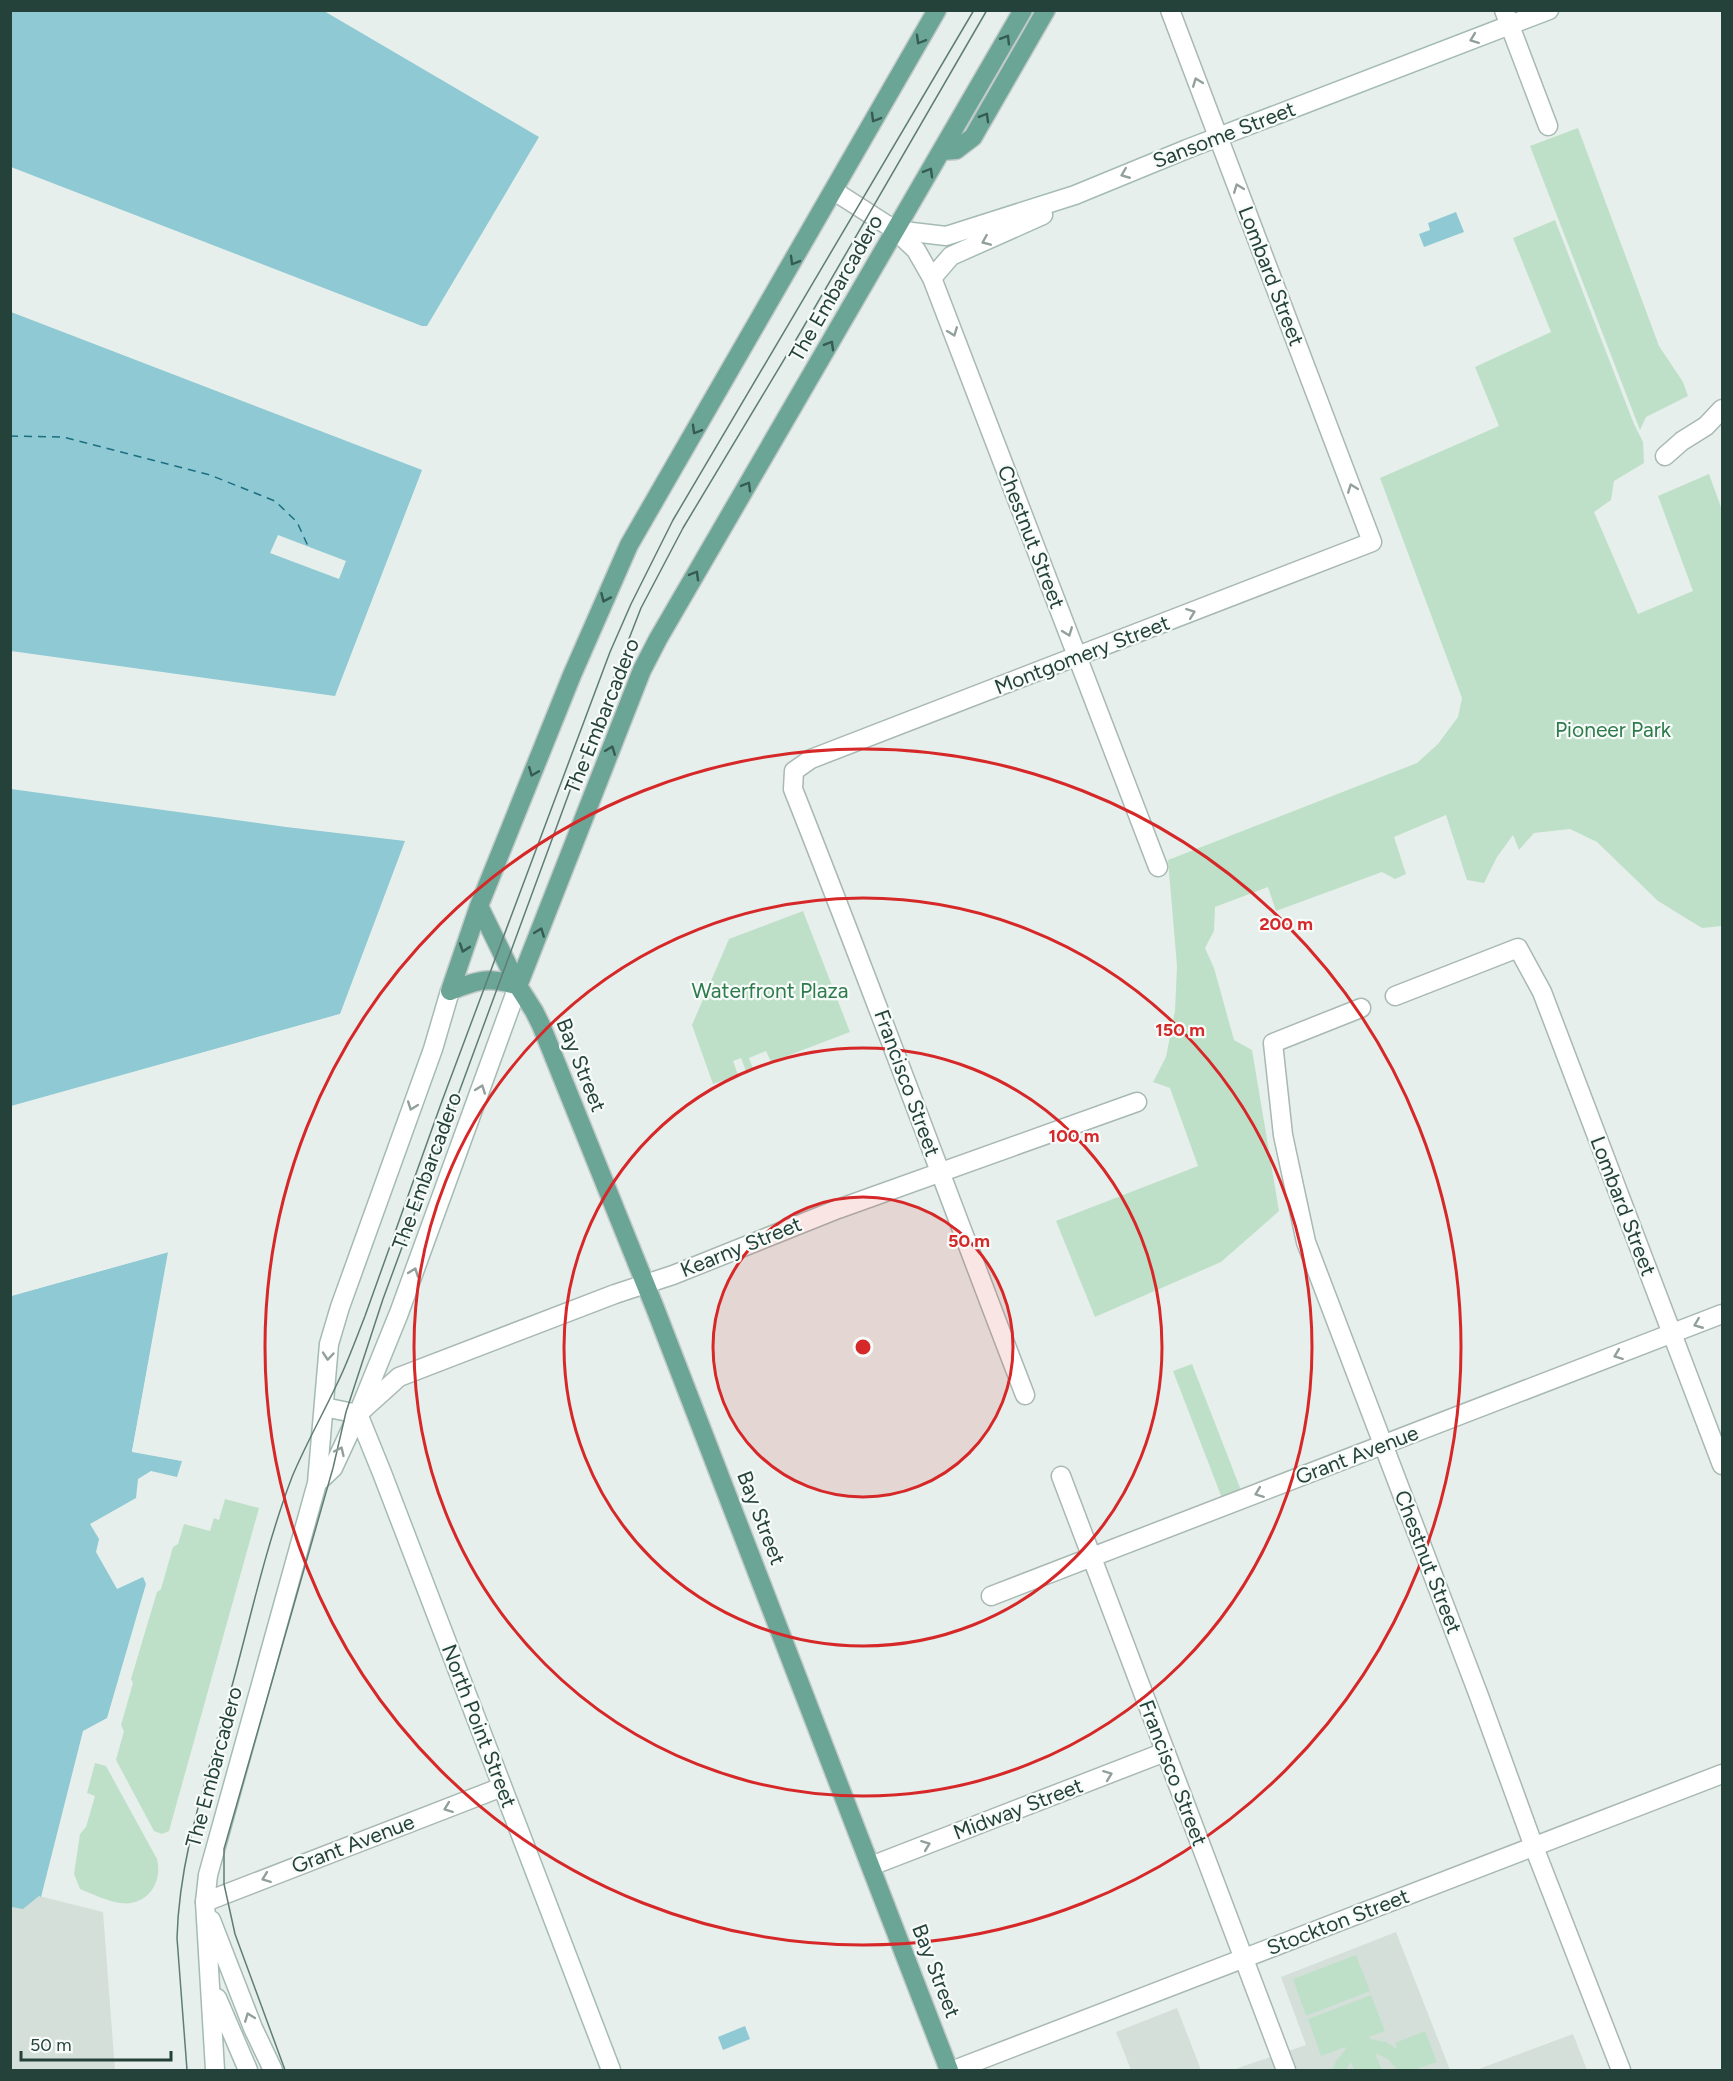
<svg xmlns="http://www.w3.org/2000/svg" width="1733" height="2081" font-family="Figtree,sans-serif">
	<rect width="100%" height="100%" fill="#e6efeb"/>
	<path fill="#d4dfda" d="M39,1896L103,1912L115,2070H11L10,1907L23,1908Z
		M1396,1932L1450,2070H1232L1306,2045L1281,1977Z
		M1177,2008L1201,2070H1131L1116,2032Z
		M1573,2034L1587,2070H1476Z"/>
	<path fill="#bfe0c8" d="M1578,128L1659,346L1683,382L1688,396L1646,417L1640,430L1530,146Z
		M1555,220L1634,424L1643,442L1644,463L1614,481L1611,500L1594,512L1638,614L1693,591L1658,496L1709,474L1722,510V926L1702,928L1658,901L1597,842L1570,829L1534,833L1519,850L1513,835L1497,857L1484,883L1467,880L1446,815L1394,837L1406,874L1395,879L1382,872L1276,911L1268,887L1215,907L1214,931L1205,948L1214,968L1234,1040L1252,1050L1279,1211L1221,1262L1095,1317L1056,1221L1198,1166L1170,1088L1153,1082L1166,1057L1175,1011L1177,966L1168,860L1417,763L1438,744L1458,717L1462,698L1380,478L1499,426L1475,367L1551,332L1513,238Z
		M803,911L850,1032L771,1062L766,1051L749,1058L753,1069L746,1071L741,1058L733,1061L738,1075L713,1084L692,1025L729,939Z
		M1192,1364L1244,1498L1225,1506L1173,1371Z
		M225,1499L259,1508L169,1831L162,1834L154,1831L116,1760L124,1731L121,1725L133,1683L131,1679L157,1592L161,1589L173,1547L178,1544L184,1524L210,1531L214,1518L219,1520Z
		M95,1763L106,1766L157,1859C163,1883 147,1907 120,1903C107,1901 92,1894 80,1889L74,1874L80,1834L86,1827L95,1796L87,1793Z
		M1356,1955L1370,1991L1306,2016L1293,1979Z
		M1371,1995L1385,2031L1369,2037L1370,2039L1386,2042L1397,2049L1395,2043L1425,2031L1437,2062L1414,2070H1397L1388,2059L1375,2053L1382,2070H1354L1351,2062L1346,2070H1332L1336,2061L1346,2049L1345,2047L1321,2056L1308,2019Z"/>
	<path fill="#8ec9d4" d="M10,11H324L539,137L427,326H422L11,167Z
		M1456,212L1464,232L1424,247L1419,234L1430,230L1428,223Z
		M11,312L422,470L335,696L11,651Z
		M11,789L286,827L405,841L340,1014L11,1106Z
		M169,1252L132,1451L182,1461L177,1477L151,1471L138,1479L136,1498L90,1524L99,1539L96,1552L117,1589L143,1577L146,1584L107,1718L83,1731L41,1897L39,1896L23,1909L11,1907V1296Z
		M745,2026L750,2039L723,2050L718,2037Z"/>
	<path fill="#e6efeb" d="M278,535L346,561L339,579L270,553Z
		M340,1014L338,1017L10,1109L11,1107Z
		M168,1249L172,1253L135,1449L183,1458L182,1461L132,1452L168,1252L11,1296L10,1293Z"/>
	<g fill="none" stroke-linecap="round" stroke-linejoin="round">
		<path stroke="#1c6f80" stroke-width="1.5" stroke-dasharray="8 6" stroke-linecap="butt" d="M10,436L63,437L210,475L275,501L297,522L308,546"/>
		<defs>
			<path id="street" d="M1504,10L1548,126
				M834,191L895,230L916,250L932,278L1158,867
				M1665,456L1682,441L1706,426L1722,409
				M1395,996L1518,948L1542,992L1722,1465
				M1361,1008L1273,1043L1283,1135L1306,1242L1479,1696L1534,1847L1621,2070
				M1025,1395C947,1193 873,990 793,789L794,771L811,759L1372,542L1170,10
				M358,1414L399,1377L615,1294L673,1275L838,1209L1137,1102
				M1061,1476L1286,2070
				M991,1596L1722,1314
				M871,1866L1165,1752
				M205,1902L502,1787
				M954,2070L1722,1774"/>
			<path id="secondary" d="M895,230L946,236L1075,195L1187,149L1549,10
				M932,278L951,256L1043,215
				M324,1407L358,1414
				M358,1414L382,1473L611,2070
				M317,1483L333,1468L358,1414L399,1313L518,986
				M211,1920L253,2028L273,2070
				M217,1998L248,2070
				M215,2070L205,1902L208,1875L317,1483L329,1344L340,1307L433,1049L450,991"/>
			<path id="primary" d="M942,151L956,150L973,137L1046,10
				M479,906L518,986L534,1011L541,1025L655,1308L949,2070
				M518,986L642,670L658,639L1023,10
				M450,991L479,906L572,675L629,545L937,10
				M450,991C478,980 488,976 518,986"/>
		</defs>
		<use href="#street" stroke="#a8b8b2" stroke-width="21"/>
		<use href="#secondary" stroke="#a4bbb3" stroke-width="21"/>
		<use href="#primary" stroke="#c2cac8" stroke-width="21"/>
		<use href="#street" stroke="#fff" stroke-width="18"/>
		<use href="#secondary" stroke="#fff" stroke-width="18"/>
		<use href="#primary" stroke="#6aa596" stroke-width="18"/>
		<path stroke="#5f7d75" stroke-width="1.5" d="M187,2070L177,1938C179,1863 202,1793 222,1722C246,1640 262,1556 292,1477C307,1441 327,1407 343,1371C351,1353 358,1334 365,1316L442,1101L610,652L631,604L673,520L974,10
			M285,2070L235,1934L224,1884V1849L333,1468L346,1412L383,1299L572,785L641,608L683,528L800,333L987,10"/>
	</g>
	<defs><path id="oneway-chevron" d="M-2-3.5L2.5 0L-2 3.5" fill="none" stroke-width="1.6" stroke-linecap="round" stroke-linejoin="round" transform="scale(1.5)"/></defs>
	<g stroke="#365b51">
		<use href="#oneway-chevron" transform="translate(1006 39) rotate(-59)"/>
		<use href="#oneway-chevron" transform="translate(920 40) rotate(120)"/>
		<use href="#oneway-chevron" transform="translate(985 117) rotate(-60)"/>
		<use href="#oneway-chevron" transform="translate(875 118) rotate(120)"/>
		<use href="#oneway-chevron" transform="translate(929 172) rotate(-60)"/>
		<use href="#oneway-chevron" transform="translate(794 261) rotate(120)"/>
		<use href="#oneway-chevron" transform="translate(830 345) rotate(-60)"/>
		<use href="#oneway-chevron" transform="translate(696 430) rotate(120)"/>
		<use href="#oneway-chevron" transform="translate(747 486) rotate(-60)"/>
		<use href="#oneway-chevron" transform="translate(695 575) rotate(-60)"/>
		<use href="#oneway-chevron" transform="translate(605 598) rotate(114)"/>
		<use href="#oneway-chevron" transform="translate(611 750) rotate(-69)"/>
		<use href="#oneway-chevron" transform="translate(533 772) rotate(112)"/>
		<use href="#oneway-chevron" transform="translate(540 932) rotate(-69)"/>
		<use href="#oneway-chevron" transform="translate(464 948) rotate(109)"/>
	</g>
	<g stroke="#92a09c">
		<use href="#oneway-chevron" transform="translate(1474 39) rotate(159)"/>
		<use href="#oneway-chevron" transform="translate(1197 82) rotate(-111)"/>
		<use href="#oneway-chevron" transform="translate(1125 174) rotate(158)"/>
		<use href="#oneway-chevron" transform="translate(1238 188) rotate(-111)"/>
		<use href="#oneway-chevron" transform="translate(986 241) rotate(157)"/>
		<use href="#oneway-chevron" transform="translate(953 332) rotate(69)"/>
		<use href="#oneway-chevron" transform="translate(1352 488) rotate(-111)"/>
		<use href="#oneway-chevron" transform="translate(1191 613) rotate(-21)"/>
		<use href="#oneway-chevron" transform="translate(1068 632) rotate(69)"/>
		<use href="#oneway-chevron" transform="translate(481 1089) rotate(-70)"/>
		<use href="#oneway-chevron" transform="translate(412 1106) rotate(110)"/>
		<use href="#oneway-chevron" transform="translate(414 1272) rotate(-70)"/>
		<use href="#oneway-chevron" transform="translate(1698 1324) rotate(158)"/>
		<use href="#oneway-chevron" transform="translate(1618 1355) rotate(159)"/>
		<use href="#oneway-chevron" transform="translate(328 1356) rotate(95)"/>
		<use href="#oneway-chevron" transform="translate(340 1451) rotate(-65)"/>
		<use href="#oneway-chevron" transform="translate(1259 1493) rotate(159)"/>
		<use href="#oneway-chevron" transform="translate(1108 1775) rotate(-21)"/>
		<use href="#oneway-chevron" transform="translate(448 1808) rotate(159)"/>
		<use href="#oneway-chevron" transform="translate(926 1845) rotate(-21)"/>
		<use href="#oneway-chevron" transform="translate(266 1878) rotate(159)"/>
		<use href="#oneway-chevron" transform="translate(249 2017) rotate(-111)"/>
	</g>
	<circle cx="863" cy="1347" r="150" fill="#d62828" fill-opacity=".12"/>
	<g fill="none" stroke="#d62828" stroke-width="3">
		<circle cx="863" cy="1347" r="150"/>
		<circle cx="863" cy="1347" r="299"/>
		<circle cx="863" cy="1347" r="449"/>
		<circle cx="863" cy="1347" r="598"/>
	</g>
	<g text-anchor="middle" stroke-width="4.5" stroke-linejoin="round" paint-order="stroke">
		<g font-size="21" fill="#24423a" stroke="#f7fbf9">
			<text transform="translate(1224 135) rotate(-21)" y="7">Sansome Street</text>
			<text transform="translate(1271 276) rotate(69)" y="7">Lombard Street</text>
			<text transform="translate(836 288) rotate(-60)" y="7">The Embarcadero</text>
			<text transform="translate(1031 537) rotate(69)" y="7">Chestnut Street</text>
			<text transform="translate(1082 655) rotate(-21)" y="7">Montgomery Street</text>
			<text transform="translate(602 716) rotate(-68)" y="7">The Embarcadero</text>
			<text transform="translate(581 1065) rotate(68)" y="7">Bay Street</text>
			<text transform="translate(907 1083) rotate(70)" y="7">Francisco Street</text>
			<text transform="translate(427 1171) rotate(-70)" y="7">The Embarcadero</text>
			<text transform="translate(1623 1206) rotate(69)" y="7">Lombard Street</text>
			<text transform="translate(741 1247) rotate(-22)" y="7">Kearny Street</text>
			<text transform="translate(1357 1455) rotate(-21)" y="7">Grant Avenue</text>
			<text transform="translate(761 1518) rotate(69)" y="7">Bay Street</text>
			<text transform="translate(1428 1562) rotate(69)" y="7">Chestnut Street</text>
			<text transform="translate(479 1726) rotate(69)" y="7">North Point Street</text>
			<text transform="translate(214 1767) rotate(-75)" y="7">The Embarcadero</text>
			<text transform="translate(1173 1773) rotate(69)" y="7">Francisco Street</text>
			<text transform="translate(1018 1809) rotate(-21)" y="7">Midway Street</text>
			<text transform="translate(353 1844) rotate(-21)" y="7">Grant Avenue</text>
			<text transform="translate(1338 1922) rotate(-21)" y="7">Stockton Street</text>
			<text transform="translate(936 1971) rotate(69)" y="7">Bay Street</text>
		</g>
		<g font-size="21" fill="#2d7a4b" stroke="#f7fbf9">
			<text x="1613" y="737">Pioneer Park</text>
			<text x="770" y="998">Waterfront Plaza</text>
		</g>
	</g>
	<circle cx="863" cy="1347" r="9" fill="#d62828" stroke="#f7fbf9" stroke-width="3"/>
	<g font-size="18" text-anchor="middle" font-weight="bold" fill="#d62828" stroke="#f7fbf9" stroke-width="4.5" stroke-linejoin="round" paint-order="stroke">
		<text x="1286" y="930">200 m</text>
		<text x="1180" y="1036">150 m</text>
		<text x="1074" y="1142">100 m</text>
		<text x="969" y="1247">50 m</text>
	</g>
	<rect width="1733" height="2081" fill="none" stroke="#24423a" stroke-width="24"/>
	<path d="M21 2051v9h150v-9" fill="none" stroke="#24423a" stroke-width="3"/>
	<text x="30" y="2051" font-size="18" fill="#24423a" stroke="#f7fbf9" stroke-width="4.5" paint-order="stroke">50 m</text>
</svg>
